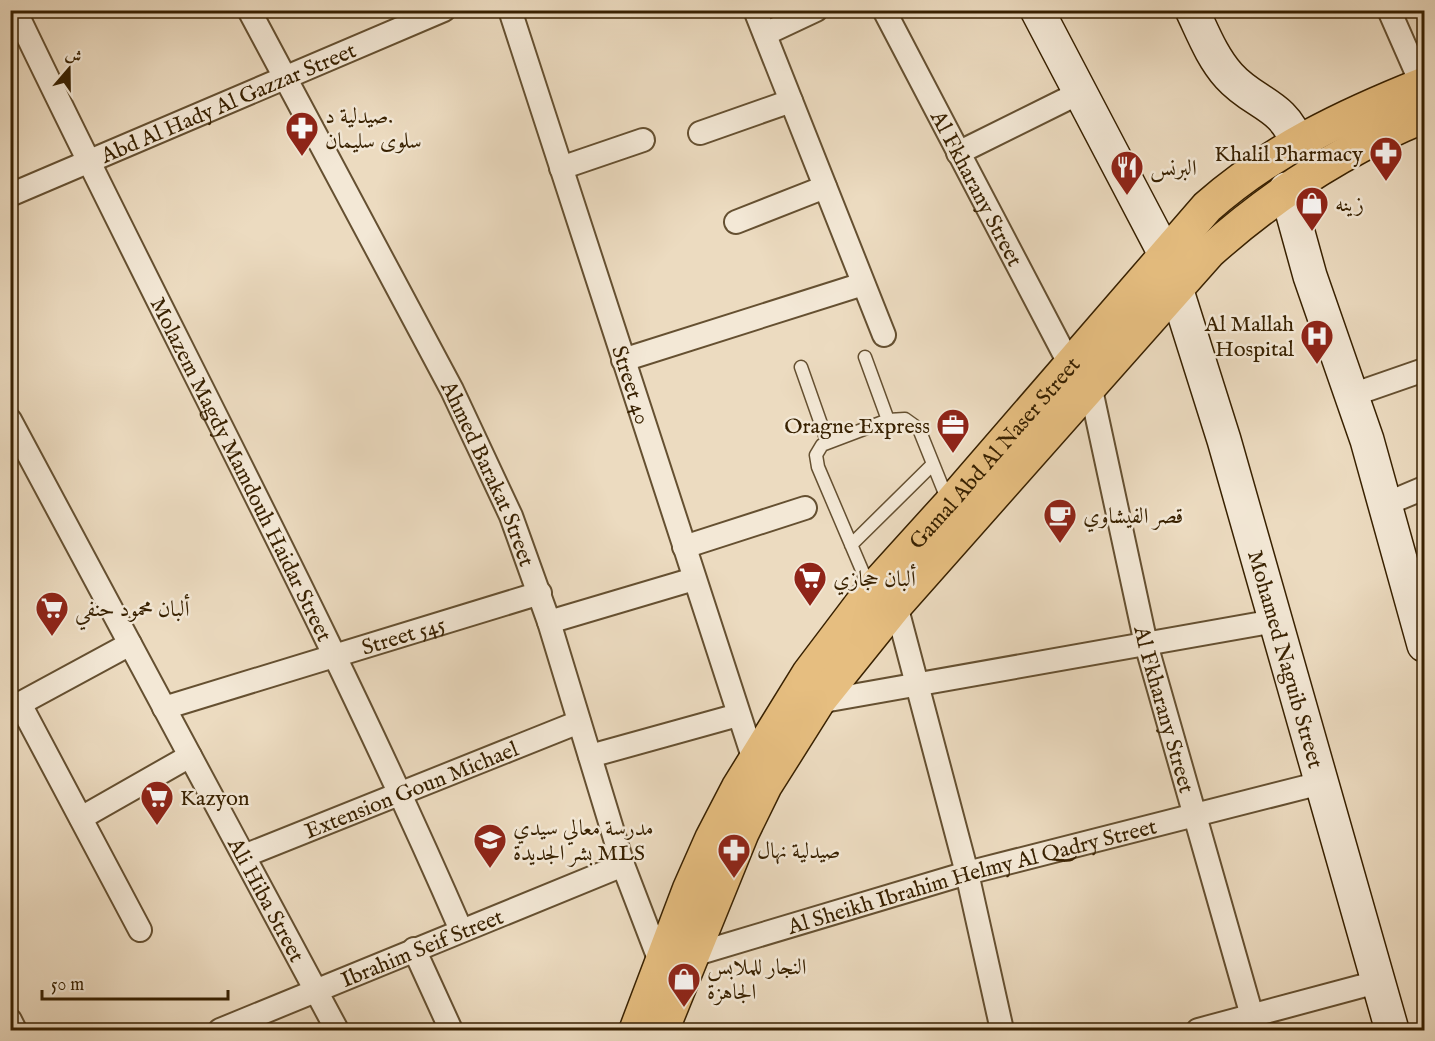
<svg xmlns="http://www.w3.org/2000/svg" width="1435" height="1041" font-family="'IM FELL English',Amiri,serif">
	<rect width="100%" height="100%" fill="#ecdbc0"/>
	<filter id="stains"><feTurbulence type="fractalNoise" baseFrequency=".00333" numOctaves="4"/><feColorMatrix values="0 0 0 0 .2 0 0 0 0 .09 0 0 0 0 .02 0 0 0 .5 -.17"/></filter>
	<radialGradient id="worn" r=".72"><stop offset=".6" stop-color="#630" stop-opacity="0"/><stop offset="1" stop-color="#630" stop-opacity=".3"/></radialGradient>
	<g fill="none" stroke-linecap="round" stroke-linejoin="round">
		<defs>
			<path id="lane" d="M865,357L888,420
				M801,367L827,441
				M851,545L933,464
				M870,589L818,467L816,455L822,445L888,420L905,419L919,429L948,501"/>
			<g id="street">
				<path id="s1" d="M15,10C162,318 325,617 461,930"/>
				<path id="s2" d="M249,10L452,390L511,516L549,622L623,865L661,964"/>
				<path id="s3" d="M510,10L754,760"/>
				<path d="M755,10L884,335"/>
				<path id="s4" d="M884,10L1070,365"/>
				<path d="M1389,10L1422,85"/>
				<path d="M765,34L816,10"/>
				<path d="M700,133L791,101"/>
				<path d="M958,153L1079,93"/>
				<path d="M561,168L643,140"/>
				<path id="s5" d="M10,195L444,10"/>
				<path d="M736,222L825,187"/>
				<path d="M623,360L863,284"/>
				<path id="s6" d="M1090,385L1146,644L1256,1030"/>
				<path d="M1352,395L1424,370"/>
				<path id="s7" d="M10,420L337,1030"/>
				<path d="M1386,504L1424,488"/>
				<path d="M684,547L805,508"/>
				<path d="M896,605L967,873L1002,1030"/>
				<path d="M549,622L694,579"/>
				<path d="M818,702L1275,621"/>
				<path d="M20,704L140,930"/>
				<path id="s8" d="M164,708L540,593"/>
				<path d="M10,709L130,644"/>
				<path d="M590,756L738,715"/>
				<path d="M81,818L190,756"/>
				<path id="s9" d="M244,856L579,722"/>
				<path d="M414,949L451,1030"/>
				<path id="s10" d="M693,955L967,873L1321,783"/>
				<path d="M10,1020L15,1030"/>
				<path id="s11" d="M220,1030L623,865"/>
				<path d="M1198,1030L1377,982"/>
			</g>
			<g id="secondary">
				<path d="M1037,10L1165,254"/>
				<path d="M1192,10C1203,33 1212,57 1229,76C1254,104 1284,104 1297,143"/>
				<path d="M1286,189L1310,276L1367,440L1424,645"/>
				<path id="s12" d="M1176,288L1224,440L1392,1030"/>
			</g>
			<g id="primary">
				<path id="s13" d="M636,1030L689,890L712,838L738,788L809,673L871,591L949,505L1207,207C1270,151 1346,115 1424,84"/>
				<path d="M662,1030L742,833L765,786L818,702L896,605L1209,252C1274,194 1343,149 1424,116"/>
			</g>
		</defs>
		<use href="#lane" stroke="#655031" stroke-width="15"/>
		<use href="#street" stroke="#655031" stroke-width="26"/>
		<use href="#secondary" stroke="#382101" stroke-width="36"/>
		<use href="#primary" stroke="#382101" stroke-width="36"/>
		<use href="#lane" stroke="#f3e8d6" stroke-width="12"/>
		<use href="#street" stroke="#f3e8d6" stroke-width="22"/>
		<use href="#secondary" stroke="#f3e8d6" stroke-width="33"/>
		<use href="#primary" stroke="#e6be80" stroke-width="33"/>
	</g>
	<defs>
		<symbol id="pharmacy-pin" viewBox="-11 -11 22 30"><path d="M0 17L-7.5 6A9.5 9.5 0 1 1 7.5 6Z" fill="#8f2418" stroke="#f3e8d6"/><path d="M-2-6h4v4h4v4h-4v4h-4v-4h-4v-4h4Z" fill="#fff"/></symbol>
		<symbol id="restaurant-pin" viewBox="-11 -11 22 30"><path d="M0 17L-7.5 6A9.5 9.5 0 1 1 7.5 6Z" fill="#8f2418" stroke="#f3e8d6"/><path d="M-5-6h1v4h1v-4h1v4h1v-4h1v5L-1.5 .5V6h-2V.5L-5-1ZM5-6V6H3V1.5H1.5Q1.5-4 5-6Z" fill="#fff"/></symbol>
		<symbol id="shop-pin" viewBox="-11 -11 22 30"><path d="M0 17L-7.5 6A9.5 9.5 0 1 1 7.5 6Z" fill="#8f2418" stroke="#f3e8d6"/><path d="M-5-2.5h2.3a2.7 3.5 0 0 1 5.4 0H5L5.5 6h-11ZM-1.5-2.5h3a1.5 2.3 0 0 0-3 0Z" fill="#fff"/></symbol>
		<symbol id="hospital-pin" viewBox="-11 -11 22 30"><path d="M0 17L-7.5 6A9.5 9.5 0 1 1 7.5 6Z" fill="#8f2418" stroke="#f3e8d6"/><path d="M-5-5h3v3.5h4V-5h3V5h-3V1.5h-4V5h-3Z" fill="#fff"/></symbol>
		<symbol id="office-pin" viewBox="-11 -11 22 30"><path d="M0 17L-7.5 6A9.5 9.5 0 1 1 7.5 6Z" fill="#8f2418" stroke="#f3e8d6"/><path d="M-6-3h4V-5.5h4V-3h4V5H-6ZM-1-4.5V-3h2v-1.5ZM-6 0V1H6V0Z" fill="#fff"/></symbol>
		<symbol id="cafe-pin" viewBox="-11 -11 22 30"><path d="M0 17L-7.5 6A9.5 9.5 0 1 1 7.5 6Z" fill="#8f2418" stroke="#f3e8d6"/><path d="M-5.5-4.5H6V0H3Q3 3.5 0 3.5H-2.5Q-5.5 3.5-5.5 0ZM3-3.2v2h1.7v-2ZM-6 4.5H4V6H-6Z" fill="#fff"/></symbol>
		<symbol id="supermarket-pin" viewBox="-11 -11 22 30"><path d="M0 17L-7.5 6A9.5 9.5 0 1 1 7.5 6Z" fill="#8f2418" stroke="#f3e8d6"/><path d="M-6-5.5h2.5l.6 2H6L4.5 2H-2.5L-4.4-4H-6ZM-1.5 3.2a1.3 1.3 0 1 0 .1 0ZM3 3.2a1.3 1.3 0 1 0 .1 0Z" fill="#fff"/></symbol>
		<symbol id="school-pin" viewBox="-11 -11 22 30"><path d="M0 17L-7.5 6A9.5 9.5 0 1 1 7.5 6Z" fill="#8f2418" stroke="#f3e8d6"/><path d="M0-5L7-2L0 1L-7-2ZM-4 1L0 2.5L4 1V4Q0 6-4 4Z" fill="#fff"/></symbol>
	</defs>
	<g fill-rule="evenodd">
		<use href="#pharmacy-pin" x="283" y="109" width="38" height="52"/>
		<use href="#pharmacy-pin" x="1367" y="134" width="38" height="52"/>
		<use href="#restaurant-pin" x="1108" y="148" width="38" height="52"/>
		<use href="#shop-pin" x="1293" y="184" width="38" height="52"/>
		<use href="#hospital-pin" x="1298" y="317" width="38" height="52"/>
		<use href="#office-pin" x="934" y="406" width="38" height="52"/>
		<use href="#cafe-pin" x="1041" y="496" width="38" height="52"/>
		<use href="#supermarket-pin" x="791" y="559" width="38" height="52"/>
		<use href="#supermarket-pin" x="33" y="589" width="38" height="52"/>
		<use href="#supermarket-pin" x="138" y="778" width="38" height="52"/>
		<use href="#school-pin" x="471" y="821" width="38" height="52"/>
		<use href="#pharmacy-pin" x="715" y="831" width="38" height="52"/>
		<use href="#shop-pin" x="665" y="960" width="38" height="52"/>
	</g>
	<g text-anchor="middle" stroke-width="5" stroke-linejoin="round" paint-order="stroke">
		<g font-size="22" fill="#382101" stroke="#f3e8d6">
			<text dy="8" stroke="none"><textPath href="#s5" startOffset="237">Abd Al Hady Al Gazzar Street</textPath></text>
			<text dy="8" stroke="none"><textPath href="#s4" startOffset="201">Al Fkharany Street</textPath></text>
			<text dy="8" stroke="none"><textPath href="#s3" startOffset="394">Street 40</textPath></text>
			<text dy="8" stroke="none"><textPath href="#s13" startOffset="686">Gamal Abd Al Naser Street</textPath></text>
			<text dy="8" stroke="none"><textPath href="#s1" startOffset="512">Molazem Magdy Mamdouh Haidar Street</textPath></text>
			<text dy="8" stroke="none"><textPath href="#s2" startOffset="522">Ahmed Barakat Street</textPath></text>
			<text dy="8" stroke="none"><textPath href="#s8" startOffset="250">Street 545</textPath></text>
			<text dy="8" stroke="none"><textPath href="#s12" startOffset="387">Mohamed Naguib Street</textPath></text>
			<text dy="8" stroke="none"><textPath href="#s6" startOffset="333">Al Fkharany Street</textPath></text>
			<text dy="8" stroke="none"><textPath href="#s9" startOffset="180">Extension Goun Michael</textPath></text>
			<text dy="8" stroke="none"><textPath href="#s10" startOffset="290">Al Sheikh Ibrahim Helmy Al Qadry Street</textPath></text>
			<text dy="8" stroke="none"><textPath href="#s7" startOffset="544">Ali Hiba Street</textPath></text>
			<text dy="8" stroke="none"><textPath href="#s11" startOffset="218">Ibrahim Seif Street</textPath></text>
		</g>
		<g font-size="22" fill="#382101" stroke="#f3e8d6" text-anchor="start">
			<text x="325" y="123">صيدلية د.<tspan x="325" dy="25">سلوى سليمان</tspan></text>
			<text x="1363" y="161" text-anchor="end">Khalil Pharmacy</text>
			<text x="1150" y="175">البرنس</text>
			<text x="1335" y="211">زينه</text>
			<text x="1294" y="331" text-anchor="end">Al Mallah<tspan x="1294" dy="25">Hospital</tspan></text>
			<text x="930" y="433" text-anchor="end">Oragne Express</text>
			<text x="1083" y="523">قصر الفيشاوي</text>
			<text x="833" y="586">ألبان حجازي</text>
			<text x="75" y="616">ألبان محمود حنفي</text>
			<text x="180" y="805">Kazyon</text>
			<text x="513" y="835">مدرسة معالي سيدي<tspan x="513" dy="25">بشر الجديدة MLS</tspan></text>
			<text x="757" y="858">صيدلية نهال</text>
			<text x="707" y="974">النجار للملابس<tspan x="707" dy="25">الجاهزة</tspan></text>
		</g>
	</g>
	<rect width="1435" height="1041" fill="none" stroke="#ecdbc0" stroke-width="36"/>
	<rect x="12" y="12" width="1411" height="1017" fill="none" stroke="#382101" stroke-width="3"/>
	<rect x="18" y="18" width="1399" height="1005" fill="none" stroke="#382101" stroke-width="1.5"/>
	<g transform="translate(69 69) rotate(20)" stroke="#f3e8d6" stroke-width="4.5" paint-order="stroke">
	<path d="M0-4.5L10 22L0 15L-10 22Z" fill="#382101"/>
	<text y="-9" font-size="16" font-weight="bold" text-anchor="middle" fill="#382101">ش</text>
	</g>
	<path d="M42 990v9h186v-9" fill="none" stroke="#382101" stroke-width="3"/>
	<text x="51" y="990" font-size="18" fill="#382101" stroke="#f3e8d6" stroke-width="4.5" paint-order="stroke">50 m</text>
	<rect width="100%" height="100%" filter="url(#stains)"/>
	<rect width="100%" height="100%" fill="url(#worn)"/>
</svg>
